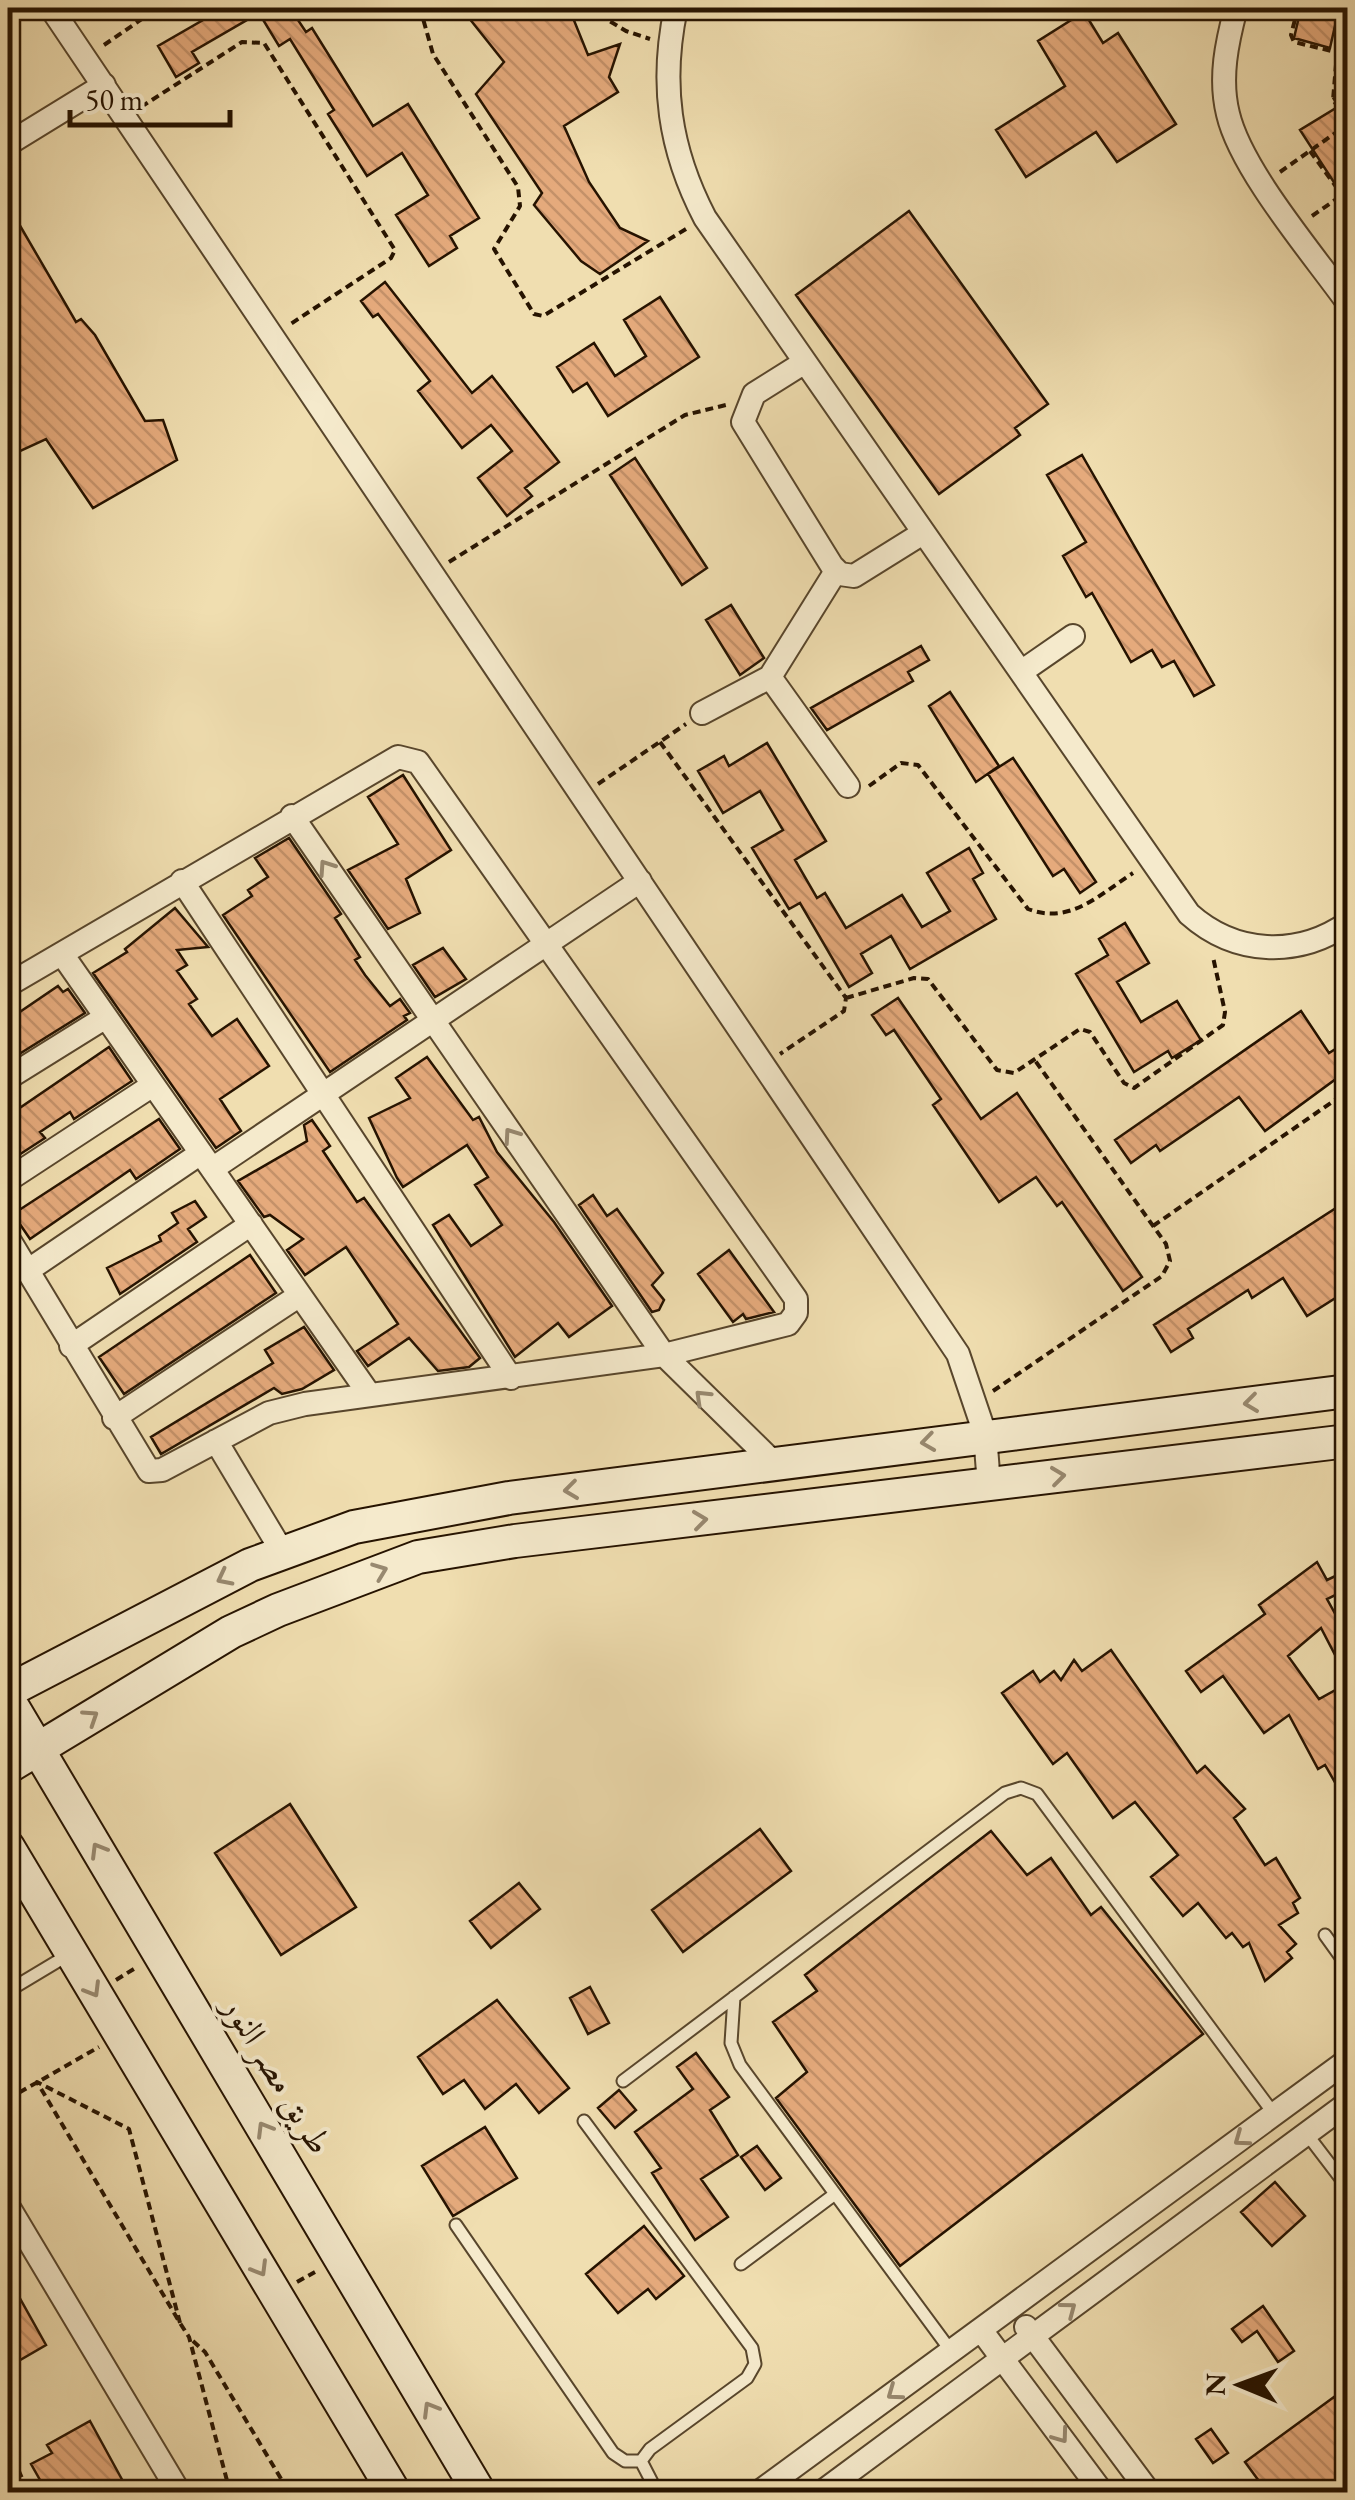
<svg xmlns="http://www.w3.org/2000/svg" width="1355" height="2500" font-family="'EB Garamond',Amiri,serif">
	<defs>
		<pattern id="building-back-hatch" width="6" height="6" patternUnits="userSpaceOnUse" patternTransform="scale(2.5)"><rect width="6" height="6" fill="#e5aa7c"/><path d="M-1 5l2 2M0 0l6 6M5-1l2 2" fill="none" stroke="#c49169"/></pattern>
	</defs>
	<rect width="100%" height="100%" fill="#f0deb0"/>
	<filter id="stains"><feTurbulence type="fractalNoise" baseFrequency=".002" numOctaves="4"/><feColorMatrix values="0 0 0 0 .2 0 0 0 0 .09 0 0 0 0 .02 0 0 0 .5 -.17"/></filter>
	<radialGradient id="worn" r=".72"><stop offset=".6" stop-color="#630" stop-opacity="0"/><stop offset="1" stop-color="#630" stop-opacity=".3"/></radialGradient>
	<path fill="url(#building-back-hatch)" stroke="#261300" stroke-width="2.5" d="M224,8H290L306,32L312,28L373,126L408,104L479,218L450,236L457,248L429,266L396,215L428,195L402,153L367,176L328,114L334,110L290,39L279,46L259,13L192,52L199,63L176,77L158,46Z
		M461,8H569L588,55L620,44L609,77L618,92L564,126L589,182L620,228L648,241L600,274L581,261L534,205L542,193L476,94L504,62Z
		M1301,8H1339L1330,48L1294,38Z
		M1084,12L1103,43L1118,33L1176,124L1117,162L1096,132L1026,177L996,130L1065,86L1038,41Z
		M1336,108L1348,127V204L1300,130Z
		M8,205L76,322L81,319L95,335L145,421L163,420L177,460L93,508L46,439L16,453L8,440Z
		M909,211L1048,404L1015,428L1020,435L939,494L796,295Z
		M385,282L472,393L492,376L559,462L525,488L532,496L507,516L478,478L512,451L491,425L462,448L418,391L430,381L378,314L373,317L361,301Z
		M660,297L699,357L608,416L587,383L573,392L557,367L594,343L615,376L646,356L624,320Z
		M1082,455L1214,685L1194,696L1174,661L1162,667L1152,650L1131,662L1092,593L1086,597L1063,556L1086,542L1047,475Z
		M635,458L707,568L682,585L610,475Z
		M731,605L764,658L740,675L706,620Z
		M921,646L929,660L908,672L913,681L827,730L811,708Z
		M950,692L999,766L976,782L929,706Z
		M767,743L826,841L795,860L817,898L825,893L846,928L902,895L922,927L950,911L927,873L969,848L983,873L973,879L996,919L910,969L891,936L861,954L872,973L849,987L800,903L789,909L752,848L783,830L760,791L723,813L698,771L724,756L729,766Z
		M1013,758L1096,882L1080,893L1064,869L1053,876L988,774Z
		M403,775L451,850L406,879L420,913L388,929L348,870L398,844L368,797Z
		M289,838L341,914L335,918L360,957L355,960L365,975L390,1006L400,999L410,1013L404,1016L407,1020L330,1072L223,915L252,896L248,890L268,877L255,858Z
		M175,908L208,947L177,950L187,965L177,971L197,999L189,1004L212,1036L237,1019L269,1066L220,1099L241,1131L216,1148L93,973L127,952L125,949Z
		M1125,923L1149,963L1117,982L1141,1022L1177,1001L1201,1040L1172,1058L1168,1051L1134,1072L1076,974L1108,955L1099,939Z
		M443,948L466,979L435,997L413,965Z
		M58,986L63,992L68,989L85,1013L8,1061V1020Z
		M898,998L981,1119L1017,1093L1142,1277L1123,1291L1062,1202L1057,1206L1036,1177L999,1202L933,1105L941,1099L894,1030L886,1035L872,1015Z
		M1301,1011L1329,1053L1348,1041V1070L1265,1131L1239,1097L1160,1151L1156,1145L1131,1163L1115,1140Z
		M109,1047L132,1081L74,1119L70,1112L40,1132L45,1138L8,1162V1116Z
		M427,1057L473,1120L479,1117L497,1152L554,1222L612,1306L569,1337L558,1323L515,1357L433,1225L449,1215L471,1246L502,1225L475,1185L488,1177L467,1145L403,1187L397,1178L369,1118L410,1098L396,1078Z
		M159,1119L180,1149L136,1179L130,1170L30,1239L13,1214Z
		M312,1120L330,1146L323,1151L357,1202L364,1198L480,1358L469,1367L438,1371L409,1338L368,1366L357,1351L398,1324L346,1247L305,1275L287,1250L303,1239L270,1215L264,1217L238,1181L307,1141L304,1125Z
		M593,1195L607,1216L617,1209L663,1273L652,1285L664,1300L659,1310L652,1312L579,1205Z
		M195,1201L206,1217L188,1229L197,1242L120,1294L107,1268L161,1241L159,1236L178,1223L172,1213Z
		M1336,1208L1348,1226V1290L1307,1316L1283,1278L1252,1298L1248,1290L1188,1329L1193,1338L1171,1352L1154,1325Z
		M729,1250L774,1312L746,1319L743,1314L733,1322L698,1274Z
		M250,1255L276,1293L124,1394L99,1357Z
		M304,1327L334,1370L302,1389L282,1394L274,1388L161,1454L151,1437L273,1363L265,1350Z
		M1317,1562L1327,1580L1348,1570V1589L1327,1599L1348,1637V1680L1321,1628L1288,1656L1319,1699L1348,1683V1805L1325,1765L1318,1769L1289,1715L1264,1733L1223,1676L1201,1692L1186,1671L1265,1614L1259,1605Z
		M1111,1650L1197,1773L1205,1766L1245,1809L1234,1818L1265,1865L1276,1858L1300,1898L1293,1903L1298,1913L1279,1925L1296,1944L1287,1952L1292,1958L1265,1981L1249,1943L1243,1947L1232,1933L1226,1938L1198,1903L1183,1916L1151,1877L1178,1855L1135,1802L1113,1818L1067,1753L1053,1764L1002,1693L1033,1671L1040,1682L1054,1671L1061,1680L1074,1660L1082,1671Z
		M290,1804L356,1907L281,1955L215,1853Z
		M760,1829L791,1871L683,1952L652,1910Z
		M991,1831L1027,1875L1051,1858L1091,1915L1101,1907L1203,2034L900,2266L776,2098L807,2072L773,2022L817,1991L805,1975Z
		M519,1883L540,1909L491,1948L470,1921Z
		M590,1987L609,2023L588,2034L570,1998Z
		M497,2000L569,2088L539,2113L516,2084L485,2109L464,2080L443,2094L418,2057Z
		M696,2053L729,2097L710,2110L738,2155L701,2179L728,2217L695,2240L652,2173L661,2168L635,2132L693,2089L677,2067Z
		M619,2090L636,2110L615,2128L598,2108Z
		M485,2127L517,2178L453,2216L422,2166Z
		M757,2146L781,2178L765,2190L741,2157Z
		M1275,2182L1305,2216L1272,2246L1241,2212Z
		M644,2226L684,2276L656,2299L648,2289L618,2313L586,2274Z
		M8,2277L46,2345L8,2367Z
		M1263,2306L1294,2351L1278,2362L1257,2331L1242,2342L1232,2329Z
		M1334,2397L1348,2415V2492H1267L1245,2462Z
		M90,2421L125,2485L112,2492H17L40,2480L31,2464L52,2453L47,2445Z
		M1211,2429L1228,2453L1213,2463L1196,2439Z"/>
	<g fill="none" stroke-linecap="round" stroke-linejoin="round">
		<defs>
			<path id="lane" d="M1325,1935L1348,1967
				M8,1991L68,1955
				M734,1997L731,2043L740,2065L951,2351
				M623,2081L1005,1793L1021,1788L1037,1794L1274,2114
				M584,2121L752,2348L755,2364L747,2378L650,2449L641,2461L657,2492
				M1306,2133L1348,2188
				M456,2225L613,2453L625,2461H641
				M741,2264L835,2194"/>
			<path id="street" d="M51,8L958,1354L985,1434L989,1485
				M676,8C660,83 669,149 705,218L1189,914C1235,955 1297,958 1348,923
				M1236,8C1227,42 1219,78 1228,114C1241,170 1313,254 1348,303
				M8,144L104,85
				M805,362L754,394L743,422L832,566L840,574L854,576L923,533
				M1021,672L1073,636
				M770,677L848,786
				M702,713L770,677L836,571
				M292,816L664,1355L774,1463
				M182,881L511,1378
				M62,954L369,1394
				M8,985L398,757L418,762L796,1299V1313L788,1324L664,1355L305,1404L269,1413L162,1470L149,1471L8,1238
				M8,1078L106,1017
				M212,1169L640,881
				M8,1180L153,1085
				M27,1271L201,1153
				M71,1346L251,1224
				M114,1418L300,1295
				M216,1441L283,1553
				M8,2206L179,2492
				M1026,2327L1149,2492
				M981,2330L1102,2492
				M759,2492L1348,2060
				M822,2492L1348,2103"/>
			<path id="secondary" d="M8,1691L250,1565L354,1527L509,1498L1348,1391
				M8,1699L479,2492
				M8,1767L231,1632L278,1610L418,1557L515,1541L1348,1441
				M8,1847L394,2492"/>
		</defs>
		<use href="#lane" stroke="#58462c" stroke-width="15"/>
		<use href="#street" stroke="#58462c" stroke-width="26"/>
		<use href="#secondary" stroke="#261300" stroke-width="36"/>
		<path stroke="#261300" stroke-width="4" stroke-dasharray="8 5" stroke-linecap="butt" d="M420,8L433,54L518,187L520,206L494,249L534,314L543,316L686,229
			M588,8L626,31L650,39
			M1283,8L1297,10
			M1298,8L1291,35L1294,42L1348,55
			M1348,13L1337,53L1333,100L1348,121
			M104,45L158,8
			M1333,100L1348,90
			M141,107L242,42L264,43L395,250L391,258L289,325
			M1310,151L1348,203
			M1280,172L1348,124
			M1312,216L1348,191
			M449,562L685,415L726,405
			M660,742L846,998L844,1011L780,1054
			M598,784L686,724
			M869,786L901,763L918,765L1028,909C1070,925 1099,895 1133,873
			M846,998L914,978L928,979L997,1070L1014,1073L1080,1029L1090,1032L1124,1083L1134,1088L1223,1025L1225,1012L1213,957
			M1153,1226L1348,1091
			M993,1391L1162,1276L1170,1261L1166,1244L1034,1059
			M116,1980L137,1967
			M8,2099L99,2047
			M297,2282L315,2272
			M180,2323L129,2129L37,2082L180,2323L189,2337L230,2492
			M193,2341L205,2352L289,2492
			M8,2446L28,2492"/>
		<use href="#lane" stroke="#f5eacc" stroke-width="11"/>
		<use href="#street" stroke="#f5eacc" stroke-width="22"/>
		<use href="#secondary" stroke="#f5eacc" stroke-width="32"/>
	</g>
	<defs><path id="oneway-chevron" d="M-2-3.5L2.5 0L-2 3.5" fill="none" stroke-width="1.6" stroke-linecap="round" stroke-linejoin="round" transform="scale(2.5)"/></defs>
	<g stroke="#988970">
		<use href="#oneway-chevron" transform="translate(326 867) rotate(-124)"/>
		<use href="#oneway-chevron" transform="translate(511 1135) rotate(-125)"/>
		<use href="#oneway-chevron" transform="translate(702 1397) rotate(-136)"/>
		<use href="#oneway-chevron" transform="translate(1251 1403) rotate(173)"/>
		<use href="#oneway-chevron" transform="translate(928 1442) rotate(172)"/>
		<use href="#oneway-chevron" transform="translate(1058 1476) rotate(-7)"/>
		<use href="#oneway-chevron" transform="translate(571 1490) rotate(173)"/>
		<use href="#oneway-chevron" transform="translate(700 1520) rotate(-7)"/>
		<use href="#oneway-chevron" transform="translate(380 1571) rotate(-21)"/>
		<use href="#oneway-chevron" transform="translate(224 1578) rotate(153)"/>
		<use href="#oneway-chevron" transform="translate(91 1717) rotate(-33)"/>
		<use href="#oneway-chevron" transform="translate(98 1850) rotate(-121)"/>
		<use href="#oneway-chevron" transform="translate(93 1990) rotate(59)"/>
		<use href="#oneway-chevron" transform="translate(264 2129) rotate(-121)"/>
		<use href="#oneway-chevron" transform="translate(1241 2139) rotate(144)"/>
		<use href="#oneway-chevron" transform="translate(260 2269) rotate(59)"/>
		<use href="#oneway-chevron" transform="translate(1069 2309) rotate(-37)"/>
		<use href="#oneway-chevron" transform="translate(894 2393) rotate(144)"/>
		<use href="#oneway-chevron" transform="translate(430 2409) rotate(-121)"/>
		<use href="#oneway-chevron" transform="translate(1061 2436) rotate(54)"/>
	</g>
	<g text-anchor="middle" stroke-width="8" stroke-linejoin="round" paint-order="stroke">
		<g font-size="35" fill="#261300" stroke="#f5eacc">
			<text transform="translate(278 2075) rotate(59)" y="12">طريق مصر النور</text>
		</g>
	</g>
	<rect width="1355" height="2500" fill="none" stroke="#f0deb0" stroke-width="40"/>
	<rect x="10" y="10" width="1335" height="2480" fill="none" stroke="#261300" stroke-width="5"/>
	<rect x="20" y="20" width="1315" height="2460" fill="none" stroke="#261300" stroke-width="2.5"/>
	<g transform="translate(1240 2385) rotate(271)" stroke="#f5eacc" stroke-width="8" paint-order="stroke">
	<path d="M0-8L18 38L0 25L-18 38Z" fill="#261300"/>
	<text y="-15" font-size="28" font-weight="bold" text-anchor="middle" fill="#261300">N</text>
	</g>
	<path d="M70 110v15h160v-15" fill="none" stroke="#261300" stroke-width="5"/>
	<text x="85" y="110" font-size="30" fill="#261300" stroke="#f5eacc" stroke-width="8" paint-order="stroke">50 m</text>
	<rect width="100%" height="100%" filter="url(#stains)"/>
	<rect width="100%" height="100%" fill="url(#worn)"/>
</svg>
